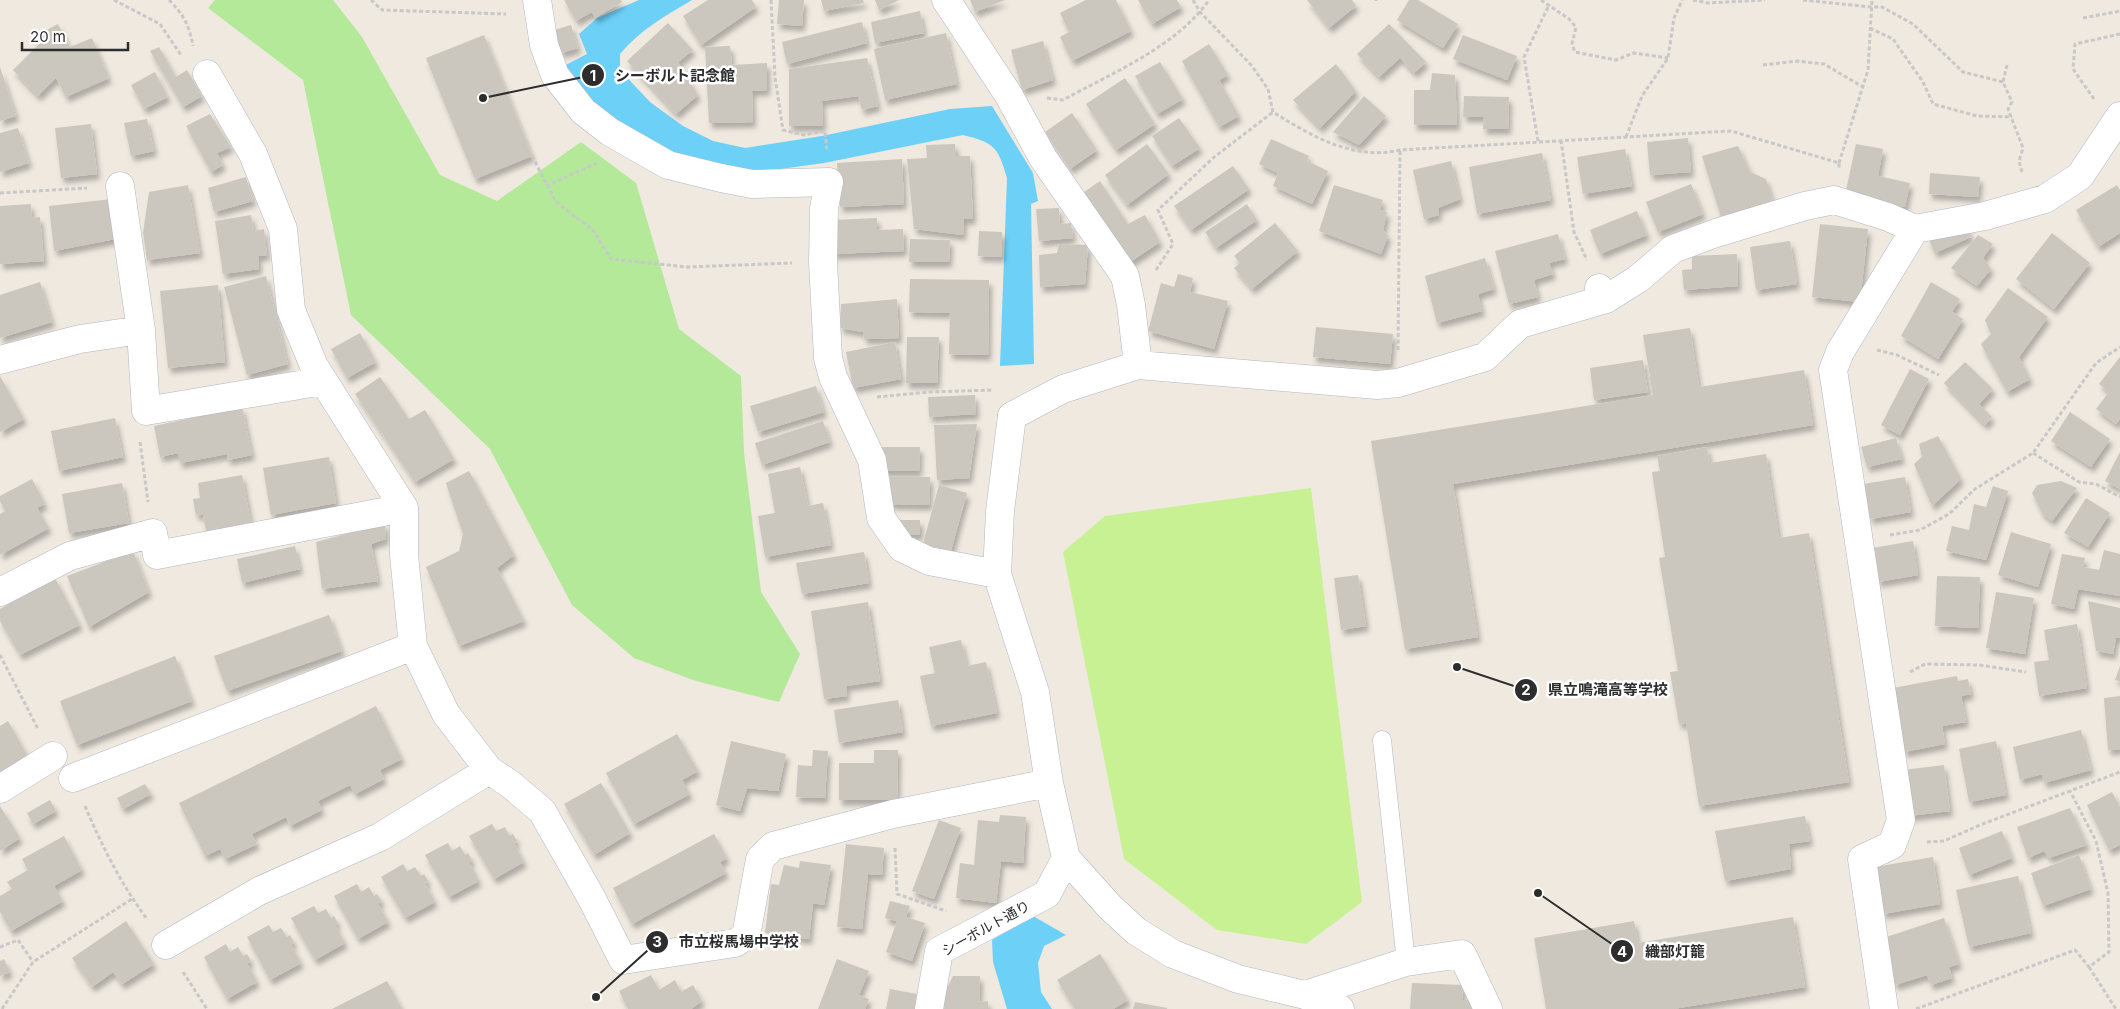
<svg xmlns="http://www.w3.org/2000/svg" width="2120" height="1009" font-family="Inter,'Noto Sans JP',sans-serif">
	<defs>
		<filter id="shadow"><feDropShadow dx="3" dy="5.5" stdDeviation="2.5" flood-color="#0004"/></filter>
	</defs>
	<rect width="100%" height="100%" fill="#efe9e0"/>
	<path fill="#b3e999" d="M215,0H333L362,37L440,175L497,201L581,142L636,183L679,329L741,376L744,453L761,592L800,654L779,702L696,681L634,658L572,605L490,449L351,315L303,80L208,8Z"/>
	<path fill="#c8f194" d="M1311,488L1362,902L1306,944L1217,930L1124,859L1063,552L1105,516Z"/>
	<path fill="#6dd0f7" d="M639,0H692C665,16 640,30 620,54V70L650,102L683,126L713,141L745,148L822,136L950,109L992,106L1033,173L1038,201L1031,204L1034,364L1000,366L1007,178C998,147 995,143 963,135L824,163L736,175L669,156L583,102L560,68L587,54L579,34L597,18Z
		M1033,916L1066,935L1044,946L1038,963L1041,992L1052,1009H1007L993,962L992,940Z"/>
	<path fill="#cbc7be" filter="url(#shadow)" d="M564,0H621L622,2L595,18L592,12L576,21Z
		M708,0H752L756,7L701,45L683,16Z
		M779,0H804L802,26L777,24Z
		M821,0H863L864,3L824,11Z
		M875,0H899L879,10Z
		M970,0H1005L975,12Z
		M1086,0H1116L1131,31L1072,61L1060,37L1069,32L1060,13Z
		M1138,0H1177L1181,7L1152,24Z
		M1307,0H1352L1356,6L1329,28Z
		M1409,0H1418L1458,24L1443,48L1397,20Z
		M920,11L924,33L875,43L871,22Z
		M862,22L867,43L787,64L782,42Z
		M668,23L693,50L678,62L698,95L676,114L627,61Z
		M58,24L70,47L92,38L109,78L66,97L56,78L38,96L13,70L39,44L35,36Z
		M1389,24L1426,62L1414,73L1400,58L1379,77L1357,54Z
		M571,25L578,48L561,53L554,30Z
		M946,33L957,84L885,100L874,49Z
		M484,35L532,156L475,179L426,58Z
		M1463,35L1517,56L1507,80L1453,59Z
		M1043,41L1053,80L1022,90L1011,50Z
		M1209,44L1228,75L1219,80L1239,116L1219,127L1182,61Z
		M730,46L732,65L767,63V90L752,91L753,122L709,123L705,47Z
		M159,47L176,77L187,70L202,96L183,107L150,51Z
		M867,58L878,106L862,110L858,96L822,101L823,126H789V69Z
		M1160,62L1183,99L1157,114L1135,76Z
		M1336,64L1356,91L1320,128L1293,100Z
		M0,67L16,116L0,121Z
		M155,72L168,97L144,109L131,85Z
		M1432,73L1455,75L1457,125H1414V90H1430Z
		M1125,78L1155,124L1116,150L1086,104Z
		M1364,96L1386,116L1359,145L1333,132Z
		M1464,96L1509,97L1508,129H1483L1484,117H1463Z
		M1072,113L1097,150L1070,169L1045,132Z
		M210,114L231,147L217,153L223,165L211,172L186,126Z
		M1179,118L1200,148L1172,166L1152,136Z
		M147,119L154,151L131,156L124,123Z
		M91,124L97,174L61,178L55,128Z
		M18,128L29,163L0,172V133Z
		M1688,138L1691,172L1650,175L1647,142Z
		M1271,139L1309,156L1307,161L1328,171L1312,204L1273,186L1278,173L1259,164Z
		M955,144L956,156H970L973,219H964L963,235L914,229L907,159L927,158L926,145Z
		M1147,144L1169,174L1127,205L1105,175Z
		M1856,144L1883,149L1878,176L1910,183L1905,207L1845,195Z
		M1738,146L1750,172L1766,179L1773,202L1721,217L1702,156Z
		M1625,149L1632,186L1583,194L1577,157Z
		M1542,153L1551,200L1477,214L1469,167Z
		M902,159L904,204L840,207L837,163Z
		M1451,161L1460,199L1438,208L1439,215L1424,219L1413,170Z
		M1233,166L1249,189L1191,230L1174,206Z
		M1930,173L1980,177L1978,197L1929,194Z
		M246,177L253,201L214,212L208,188Z
		M1100,181L1128,224L1145,215L1160,242L1130,262L1084,192Z
		M1691,184L1703,214L1658,232L1646,202Z
		M188,185L200,253L147,260L143,233L149,192Z
		M1334,185L1383,200L1380,210L1387,212L1383,230L1388,236L1381,254L1319,231Z
		M2117,185L2120,190V233L2098,247L2076,210Z
		M112,199L115,239L54,251L49,206Z
		M31,204L32,218L40,217L44,261L0,264V206Z
		M1247,204L1257,220L1216,248L1205,232Z
		M1059,208L1060,224L1071,223L1073,238L1039,241L1036,209Z
		M1637,211L1647,235L1600,254L1590,230Z
		M251,215L254,231L264,229L267,255L258,256L259,269L223,274L215,221Z
		M877,218V230L903,229L904,251L833,254L832,220Z
		M1275,223L1298,251L1252,289L1234,268L1240,263L1234,256Z
		M1965,223L1971,237L1935,253L1928,238Z
		M1820,224L1868,229L1860,302L1812,297Z
		M979,231L1002,232V257L978,256Z
		M2052,233L2090,263L2054,309L2016,279Z
		M1558,234L1565,259L1549,263L1553,274L1534,280L1538,297L1509,304L1495,251Z
		M1978,235L1993,244L1983,258L1991,269L1977,286L1951,268Z
		M910,239L950,240L949,262H909Z
		M1790,241L1797,284L1756,290L1750,247Z
		M1059,244L1088,245L1085,284L1040,287L1039,255L1057,253Z
		M1737,254L1738,286L1684,290L1682,270L1692,269V256Z
		M1485,258L1494,289L1478,294L1482,311L1437,323L1425,276Z
		M1178,274L1193,278L1190,292L1228,301L1214,349L1148,331L1161,283L1174,287Z
		M266,276L288,364L247,375L224,287Z
		M910,279L989,280L988,355L949,354L950,313L909,312Z
		M40,282L52,322L0,338V295Z
		M1931,282L1960,299L1952,312L1963,319L1938,359L1901,336Z
		M218,285L225,362L168,368L160,291Z
		M2008,288L2048,317L2019,357L2030,379L2007,392L1981,344L1991,334L1985,320Z
		M897,299L899,338L864,339L863,332L840,328L841,304Z
		M1316,327L1393,334L1390,364L1313,357Z
		M1690,328L1699,387L1804,370L1813,425L1453,484L1478,637L1405,649L1371,441L1653,395L1643,335Z
		M360,333L376,362L347,378L331,349Z
		M907,337H939L937,383H906Z
		M895,342L901,379L853,388L846,352Z
		M2120,357V419L2116,424L2096,409L2109,392L2099,384Z
		M1643,360L1648,392L1594,400L1590,368Z
		M1965,362L1993,389L1979,404L1992,417L1985,425L1944,383Z
		M1910,369L1929,379L1900,435L1881,425Z
		M0,376L24,419L0,432Z
		M380,377L409,419L425,410L454,459L415,482L355,394Z
		M816,386L824,412L758,432L750,406Z
		M975,395L976,414L929,417L928,397Z
		M242,407L252,455L228,460L227,454L180,463L178,453L160,457L154,426Z
		M2070,412L2110,439L2091,467L2051,441Z
		M115,418L123,457L59,471L51,431Z
		M823,421L830,442L762,465L755,443Z
		M977,424L969,478L937,480L934,425Z
		M1938,436L1961,479L1932,506L1914,464L1922,457L1919,444Z
		M1896,438L1902,459L1867,467L1861,447Z
		M881,447H920L919,471H881Z
		M1707,447L1710,463L1766,454L1779,538L1809,533L1849,782L1699,806L1686,723L1679,724L1670,672L1678,671L1659,558L1665,557L1652,472L1660,471L1657,456Z
		M2120,452V489L2105,481Z
		M329,457L336,503L271,515L263,468Z
		M800,467L808,506L823,503L831,545L765,557L758,516L775,513L768,474Z
		M469,471L514,555L497,568L524,621L459,646L426,567L459,551L463,534L446,483Z
		M242,475L251,524L206,531L203,514L196,515L193,499L200,498L198,483Z
		M890,477H930L929,505L889,504Z
		M1905,477L1911,512L1870,519L1864,484Z
		M32,479L45,504L37,508L49,528L0,555V514L5,511L0,501V496Z
		M2061,481L2077,488L2052,521L2042,513L2032,493L2037,485Z
		M122,483L129,523L69,533L62,494Z
		M939,485L967,493L950,554L922,547Z
		M1993,486L2008,491L1986,560L1946,551L1952,526L1969,530L1974,504L1986,507Z
		M2086,498L2110,513L2088,547L2064,533Z
		M899,520H920V535L899,534Z
		M385,523L386,539L371,544L378,581L322,589L316,542Z
		M2011,532L2051,544L2038,587L1998,575Z
		M1913,541L1918,575L1878,582L1873,548Z
		M295,546L300,569L242,583L237,559Z
		M2104,550L2120,554V596L2078,589L2074,609L2051,604L2062,554L2085,558L2083,567L2099,570Z
		M133,551L149,592L89,627L67,576Z
		M864,552L869,583L802,594L796,563Z
		M1358,575L1366,626L1341,630L1334,578Z
		M1937,576L1980,577L1978,628L1935,626Z
		M55,578L80,625L20,655L0,621V609Z
		M1996,592L2034,598L2025,654L1986,648Z
		M2088,601L2120,608V638L2116,637L2113,654L2096,651Z
		M868,602L880,681L846,686L847,696L824,699L811,611Z
		M329,615L342,651L227,691L214,656Z
		M2077,624L2087,688L2039,696L2034,662L2049,660L2044,630Z
		M961,640L967,666L986,662L997,713L931,726L920,676L935,673L929,647Z
		M175,656L192,701L77,745L60,701Z
		M2120,666V681L2115,680Z
		M1957,676L1958,681L1968,679L1971,694L1961,696L1966,722L1942,726L1945,744L1904,752L1893,688Z
		M2120,696V749L2108,750L2104,698Z
		M898,700L903,732L839,743L834,710Z
		M376,706L402,759L380,770L384,779L355,794L350,785L318,801L322,810L290,826L286,817L252,834L257,844L225,859L220,849L205,856L179,803Z
		M8,721L28,757L0,772V726Z
		M2081,730L2091,770L2044,783L2042,774L2020,780L2013,747Z
		M677,734L698,771L682,780L690,794L634,824L606,773Z
		M731,741L786,754L778,791L747,788L740,811L716,805Z
		M1996,741L2006,795L1969,802L1959,749Z
		M813,750L828,751L825,798L796,797L798,765L812,766Z
		M874,750H898L897,800H839V763H874Z
		M1944,765L1950,811L1909,816L1903,770Z
		M601,783L630,833L594,855L564,804Z
		M145,784L151,794L123,809L117,798Z
		M2112,792L2120,807V845L2109,850L2087,805Z
		M50,800L56,811L33,824L27,813Z
		M0,806L20,838L0,851Z
		M2070,808L2087,845L2049,858L2044,851L2028,858L2017,827Z
		M1000,815L1026,817L1023,863L1001,861L996,903L956,898L960,863L974,865L978,820L999,822Z
		M1805,816L1810,841L1789,844L1791,869L1725,881L1715,831Z
		M939,820L961,828L934,899L912,891Z
		M492,824L496,831L505,827L509,836L513,834L517,841L514,843L524,862L494,879L469,836Z
		M2002,831L2012,858L1969,875L1959,848Z
		M714,834L727,858L720,862L726,873L632,924L613,888Z
		M64,836L82,870L54,886L63,901L11,931L0,912V896L12,889L7,882L28,870L22,859Z
		M448,843L452,851L460,846L465,855L468,853L472,860L469,862L479,881L449,897L425,855Z
		M846,844L884,848L882,875L868,874L862,929L837,927Z
		M2079,855L2091,889L2043,906L2031,873Z
		M1933,857L1940,904L1883,914L1875,867Z
		M800,861L831,865L824,905L813,903L809,939L765,933L771,884L779,885L784,865L799,868Z
		M403,864L407,871L415,867L421,876L424,874L428,881L425,883L435,902L405,918L381,877Z
		M2018,876L2031,933L1969,947L1956,890Z
		M357,884L361,892L369,887L374,896L377,894L382,901L378,903L388,922L358,939L334,896Z
		M890,901L910,906L906,917L925,923L912,961L886,952L897,921L885,918Z
		M314,906L318,913L326,909L331,918L334,916L338,923L335,925L345,943L315,960L291,918Z
		M1793,917L1805,987L1673,1009H1546L1534,938L1634,921L1638,943Z
		M1944,918L1959,964L1949,967L1952,978L1931,985L1927,975L1895,985L1880,939Z
		M126,921L154,964L122,984L113,972L92,987L72,958Z
		M269,925L273,932L281,928L287,937L290,935L294,942L291,944L301,963L270,980L247,937Z
		M226,944L230,952L238,947L243,956L247,954L251,961L247,963L257,982L227,999L204,957Z
		M1100,954L1128,1000L1113,1009H1075L1057,980Z
		M4,959L10,972L0,976V961Z
		M837,959L869,971L859,995L869,999L865,1009H818Z
		M651,975L659,990L675,980L681,992L693,985L702,1001L691,1009H628L619,991Z
		M953,976H980L979,1002L988,1001V1009H942V990L948,986Z
		M387,981L402,1009H332Z
		M1412,983L1463,985L1462,1000H1472L1471,1009H1410Z
		M890,989L917,994L914,1009H886Z
		M1135,1002L1167,1008V1009H1133Z"/>
	<g fill="none" stroke-linecap="round" stroke-linejoin="round">
		<defs>
			<path id="lane" d="M1382,740L1406,962"/>
			<path id="street" d="M537,0L544,45L555,75L583,111L610,132L668,165L721,178L752,184L829,182L824,208L823,262L828,358L833,377L872,460L881,518L902,548L929,561L997,574
				M946,0L1008,94L1043,158L1125,276L1131,305L1138,365L1377,385L1398,383L1485,357L1520,324L1606,299
				M207,74L253,154L283,229L291,310L314,366L404,508V555L413,646L446,714L489,770L510,784L542,811L591,897L623,960L735,943L746,936L760,859L773,846L893,814L1049,783
				M120,186L141,330L146,411L323,381
				M1599,288L1606,299L1638,279L1673,249L1716,233L1805,206L1834,200L1888,217L1915,229L1985,216L2045,199L2080,176L2120,116
				M0,360L80,339L141,330
				M1012,416L1000,511L997,574L1035,692L1049,783L1066,858L1110,907L1136,931L1173,954L1238,979L1305,995L1340,1009
				M0,592L70,556L153,533L157,555L404,508
				M73,778L413,646
				M0,789L53,756
				M166,945L259,891L380,837L489,770
				M1305,995L1406,962L1462,954L1488,1009
				M929,1009L939,951L1047,894L1066,858
				M1884,1009L1862,859L1892,845L1901,820L1833,370L1840,352L1915,229"/>
			<path id="secondary" d="M1012,416L1063,389L1138,365"/>
		</defs>
		<use href="#lane" stroke="#b3b6c2" stroke-width="19"/>
		<use href="#street" stroke="#b3b6c2" stroke-width="29"/>
		<use href="#secondary" stroke="#b3b6c2" stroke-width="29"/>
		<path stroke="#c8c8c8" stroke-width="3" stroke-dasharray="4 2.5" stroke-linecap="butt" d="M114,0L160,24L181,55
			M169,0C184,15 189,25 193,46
			M371,0L382,10L506,14
			M771,0L775,77L783,130L804,135L825,131L827,151
			M1193,0L1200,12L1252,66L1268,89L1273,112C1311,136 1354,161 1400,150L1731,131L1839,163V168
			M1376,0V1
			M1541,0L1569,19L1576,27L1572,44L1575,52L1616,60L1634,53L1668,58
			M1693,0L1708,3L1765,0
			M1803,0L1871,7H1882L1913,24L1963,72L2003,82
			M2083,18L2120,11
			M1870,28L1893,39L1923,82L1933,104L1977,116L2012,117
			M1763,65L1798,61L1824,64L1863,87
			M2007,65L2003,82L2012,102L2008,109L2023,148L2019,161L2022,172
			M1047,98L1063,100C1112,73 1176,47 1209,0
			M2094,99L2073,69L2075,44L2120,34
			M1626,137L1642,96L1668,58L1674,18L1682,0
			M1561,140L1574,232L1587,260
			M1538,141L1524,57L1549,5
			M532,156L556,202L593,230L611,259L687,267L792,263
			M1839,163L1868,70L1872,0
			M546,186L597,163
			M0,193L87,188
			M1156,270L1173,244L1158,210L1213,158L1273,112
			M1398,350L1400,150
			M1877,350L1897,355L1939,375
			M877,397L929,392L993,390
			M140,442L148,502
			M2033,453L2079,482L2096,484L2120,497
			M1890,535L1920,530L1949,514L1975,489L2033,453L2096,363L2120,347
			M0,655L38,729
			M1910,672L1925,664L1979,665L2026,672
			M85,806C102,846 121,884 147,919
			M1927,842L1944,841L1980,825L2120,772
			M895,848L897,894L946,911
			M0,947L18,940L33,962
			M2089,967L2116,1009
			M183,972L207,1009
			M2,1009L33,962L132,899
			M1916,1009L2075,950L2089,967L2109,952L2108,893L2096,841L2070,791"/>
		<use href="#lane" stroke="#fff" stroke-width="18"/>
		<use href="#street" stroke="#fff" stroke-width="28"/>
		<use href="#secondary" stroke="#fff" stroke-width="28"/>
	</g>
	<g text-anchor="middle" stroke-width="5" stroke-linejoin="round" paint-order="stroke">
		<g font-size="14" fill="#2d2d2d" stroke="#fff">
			<text transform="translate(986 928) rotate(-29)" y="5">シーボルト通り</text>
		</g>
	</g>
	<path fill="none" stroke="#2d2d2d" stroke-width="2" d="M483 98L593 75M1457 667L1526 690M596 997L657 942M1538 893L1622 951"/>
	<g fill="#2d2d2d" stroke="#fff" stroke-width="2">
		<circle cx="483" cy="98" r="5"/>
		<circle cx="1457" cy="667" r="5"/>
		<circle cx="596" cy="997" r="5"/>
		<circle cx="1538" cy="893" r="5"/>
		<circle cx="593" cy="75" r="12"/>
		<circle cx="1526" cy="690" r="12"/>
		<circle cx="657" cy="942" r="12"/>
		<circle cx="1622" cy="951" r="12"/>
	</g>
	<g font-size="15" text-anchor="middle" font-weight="bold" fill="#fff">
		<text x="593" y="81">1</text>
		<text x="1526" y="695">2</text>
		<text x="657" y="947">3</text>
		<text x="1622" y="957">4</text>
	</g>
	<g font-size="15" text-anchor="middle" font-weight="bold" fill="#2d2d2d" stroke="#fff" stroke-width="5" stroke-linejoin="round" paint-order="stroke">
		<text x="675" y="81">シーボルト記念館</text>
		<text x="1608" y="695">県立鳴滝高等学校</text>
		<text x="739" y="947">市立桜馬場中学校</text>
		<text x="1675" y="957">織部灯籠</text>
	</g>
	<path d="M22 42v8h106v-8" fill="none" stroke="#2d2d2d" stroke-width="2.5"/>
	<text x="30" y="42" font-size="15" fill="#2d2d2d" stroke="#ffffff" stroke-width="4" paint-order="stroke">20 m</text>
</svg>
